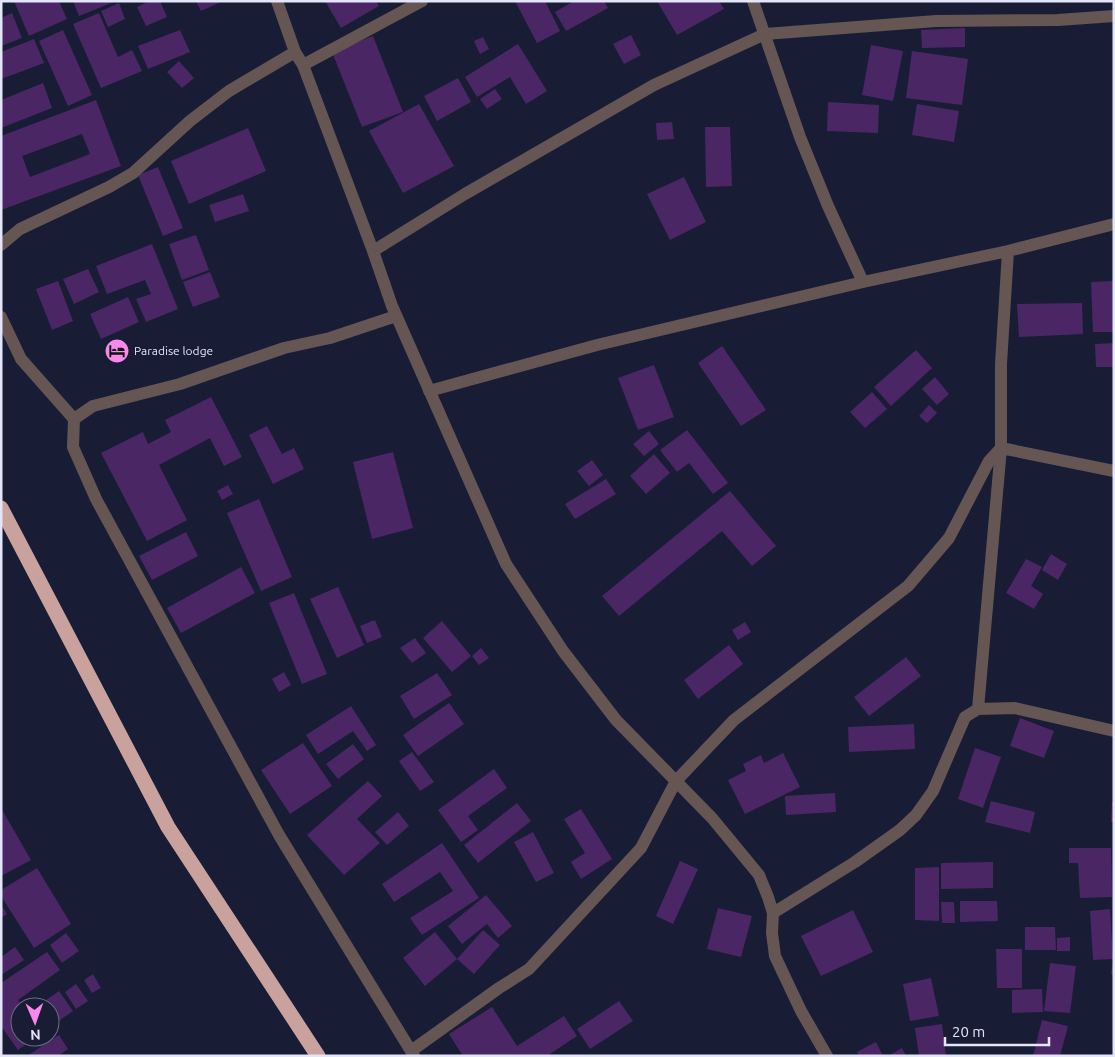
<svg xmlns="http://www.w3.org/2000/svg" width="1115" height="1057" font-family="Ubuntu,sans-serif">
	<rect width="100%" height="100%" fill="#191c35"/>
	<path fill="#4a2665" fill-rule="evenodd" d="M14,1H59L67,19L29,36Z
		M73,1H116L79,16Z
		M149,1H160L167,17L146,26L137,7Z
		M196,1H223L201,11Z
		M325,1H376L379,6L341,28Z
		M515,1H545L560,31L537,43Z
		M574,1H604L608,8L566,31L555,12Z
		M657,1H719L724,9L677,35Z
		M119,3L125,19L108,27L101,11Z
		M12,13L22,38L1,46V18Z
		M99,13L118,57L132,50L142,71L101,88L73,24Z
		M965,28V47L922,48L921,30Z
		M63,30L92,95L68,106L39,41Z
		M180,30L190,52L148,69L138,46Z
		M631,35L641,55L624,64L613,44Z
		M373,36L403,112L362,127L332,52Z
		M483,37L489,49L480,54L474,41Z
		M34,39L44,63L1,79V52Z
		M518,44L547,91L526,104L510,77L477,97L465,77Z
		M871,45L903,51L893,101L862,95Z
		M912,51L968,59L962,105L906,98Z
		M179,61L194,78L182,88L167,72Z
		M458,78L471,102L437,121L424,96Z
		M43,83L52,108L1,128V100Z
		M495,89L502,99L487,109L480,99Z
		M96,100L121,166L1,210V136ZM82,134L90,154L30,177L22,156Z
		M828,102L879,105L878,133L827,131Z
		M419,104L454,166L403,193L369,131Z
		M917,104L959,111L954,142L912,135Z
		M672,122L674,139L657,140L656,123Z
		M705,127H730L732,186L706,187Z
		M248,128L266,171L189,204L171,161Z
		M158,167L183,228L163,236L138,175Z
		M684,177L706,222L670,240L647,194Z
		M243,194L249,211L215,222L209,205Z
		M196,235L209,270L182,280L169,244Z
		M152,244L178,309L146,322L136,299L151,294L145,280L107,294L96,266Z
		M88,269L99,292L74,304L63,279Z
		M210,272L220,297L193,307L183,282Z
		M58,281L73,321L52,330L36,289Z
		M1114,281V332H1093L1091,282Z
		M128,297L139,322L101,339L90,314Z
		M1082,303L1083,334L1019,337L1017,304Z
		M1114,343V367H1096L1095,344Z
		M722,346L766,410L741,426L698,363Z
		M916,350L932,368L891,406L874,387Z
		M654,365L674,417L638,430L618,378Z
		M935,377L949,394L937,405L922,389Z
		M872,392L887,409L865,428L850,412Z
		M211,397L242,457L224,466L210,438L159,465L187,520L147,541L101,453L143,432L148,444L171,432L165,420Z
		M929,405L937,413L927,423L919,416Z
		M267,426L282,454L294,448L304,469L273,484L249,435Z
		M687,430L728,483L713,494L689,463L677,472L660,450Z
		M649,431L659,444L644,456L633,444Z
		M393,452L413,528L372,539L353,462Z
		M654,454L670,473L646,494L630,476Z
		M592,460L603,475L589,486L577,471Z
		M606,479L616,494L575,519L565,504Z
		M228,485L233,494L222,500L217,491Z
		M730,491L776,546L752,566L722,531L619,616L602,596Z
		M259,499L292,577L261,591L227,513Z
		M186,532L198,556L152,580L139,556Z
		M1051,554L1067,564L1058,580L1042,570Z
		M1026,559L1042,567L1031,586L1043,594L1034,609L1006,593Z
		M241,567L255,593L181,633L167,608Z
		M338,587L364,645L337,658L310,599Z
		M294,593L327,674L302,684L269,603Z
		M375,620L382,637L367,643L360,626Z
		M442,621L471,656L452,672L423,638Z
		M745,622L751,632L738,640L732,630Z
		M415,638L426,653L412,663L400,648Z
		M729,645L743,664L698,699L684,680Z
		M481,648L489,658L479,665L472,656Z
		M906,657L921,676L869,716L854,697Z
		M284,672L291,685L279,692L272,679Z
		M437,673L452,695L414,719L400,696Z
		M449,703L464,724L418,756L403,735Z
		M351,706L376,745L367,751L353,731L318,754L306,735Z
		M1020,718L1054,731L1044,758L1010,746Z
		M914,724L915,749L849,752L848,727Z
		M303,743L332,786L290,814L261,770Z
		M353,744L364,759L338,779L326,764Z
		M975,748L1001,757L983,808L958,799Z
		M412,752L434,782L420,791L399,761Z
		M783,753L800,787L745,814L728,780L746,771L743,764L761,755L764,763Z
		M494,769L507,788L468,816L478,830L461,842L438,810Z
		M368,781L382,796L357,819L380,843L344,875L307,835Z
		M835,793L836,812L786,815L785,796Z
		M991,801L1035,812L1030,833L985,822Z
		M1112,802H1114V822H1111Z
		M517,803L531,821L478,863L464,845Z
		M1,808L31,860L1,876Z
		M581,809L612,859L581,879L571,862L585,853L564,819Z
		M398,812L409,826L387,845L375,832Z
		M533,832L554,873L536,882L514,842Z
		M442,843L479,898L422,935L410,918L453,891L440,872L394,902L382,884Z
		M1069,848H1111L1112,897L1080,898L1078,863H1069Z
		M680,861L698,869L673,924L656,916Z
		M993,862V888L941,889V863Z
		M939,867V921L915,920V868Z
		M37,868L71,924L34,948L1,896V890Z
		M486,895L512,926L498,938L487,924L462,944L448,926Z
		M960,901H997L998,921L960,922Z
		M941,902H954L955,923H942Z
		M1,905L7,914L1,918Z
		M718,908L752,916L741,957L707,949Z
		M1110,909L1113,959L1093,960L1090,911Z
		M853,910L873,952L821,976L801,936Z
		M1025,927H1055L1056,950H1025Z
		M483,930L500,945L474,974L457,959Z
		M435,932L457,959L425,986L403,958Z
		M66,933L79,951L62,963L50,945Z
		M1070,937V951H1057V938Z
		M15,947L24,960L1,975V957Z
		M996,949H1022V988H997Z
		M47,952L60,970L18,1000L23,1007H20V1037H36L18,1050L1,1026V983Z
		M1113,962H1114V975L1111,974Z
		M1050,963L1076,966L1070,1013L1044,1011Z
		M93,974L101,988L92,993L84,980Z
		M931,978L939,1016L910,1021L903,984Z
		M76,984L88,1001L76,1009L65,992Z
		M1042,989L1043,1012L1012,1013V990Z
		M59,991L73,1011L50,1027V1007H36Z
		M619,1001L633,1021L590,1049L577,1029Z
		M492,1007L517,1046L564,1016L577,1036L547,1056H463L449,1034Z
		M1042,1020L1068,1026L1060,1056H1033Z
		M942,1024L946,1056H919L915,1028Z
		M59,1035L68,1049L58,1056H27Z
		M876,1042L883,1056H859L857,1052Z
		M902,1048L906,1056H888Z"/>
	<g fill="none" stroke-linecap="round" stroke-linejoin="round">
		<path stroke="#655553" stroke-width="12" d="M277,1L295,52L303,65L373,251L392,306L506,564L563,651L616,720L712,818L759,875L768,897L773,913L772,933L775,956L801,1011L827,1056
			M753,1L800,137L828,206L863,282
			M303,65L422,1
			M1,245L20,229L109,187L133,173L190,121L229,91L295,52
			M373,251L465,194L654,85L765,34L936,21L1058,20L1114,16
			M396,316L330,338L284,348L180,384L93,406L74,419L73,447L96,499L279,835L414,1056
			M1,317L21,359L74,419
			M429,391L597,345L863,282L1008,251L1114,224
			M978,709L1001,448L1114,471
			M773,913L855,862L900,830L916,815L933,791L965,717L978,709L1015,708L1114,731
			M411,1051L499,988L529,969L641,848L676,781L734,720L908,586L949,538L989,461L1001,448V364L1008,251"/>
		<path stroke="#caa29d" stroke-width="15" d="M1,508L168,827L318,1056"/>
	</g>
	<defs>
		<symbol id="hotel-disc" viewBox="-11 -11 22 22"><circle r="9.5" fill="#f888ea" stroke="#191c35"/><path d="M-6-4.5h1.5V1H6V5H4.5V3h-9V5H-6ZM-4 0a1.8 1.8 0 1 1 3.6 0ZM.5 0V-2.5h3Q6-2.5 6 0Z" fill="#111"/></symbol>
	</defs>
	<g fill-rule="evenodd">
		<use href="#hotel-disc" x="103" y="337" width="28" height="28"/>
	</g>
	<g text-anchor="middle" stroke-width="4" stroke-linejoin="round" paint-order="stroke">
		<g font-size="12" fill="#e3e6f8" stroke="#191c35" text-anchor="start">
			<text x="134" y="355">Paradise lodge</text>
		</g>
	</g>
	<rect width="1115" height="1057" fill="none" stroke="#e3e6f8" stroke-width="5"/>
	<g transform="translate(35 1022) rotate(178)"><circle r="24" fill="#191c35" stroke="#6a6d83"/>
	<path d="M0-4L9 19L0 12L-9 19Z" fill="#f888ea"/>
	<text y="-8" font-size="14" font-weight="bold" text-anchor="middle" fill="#e3e6f8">N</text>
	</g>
	<path d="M945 1037v8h104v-8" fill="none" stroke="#e3e6f8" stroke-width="2.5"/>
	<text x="952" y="1037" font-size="15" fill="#e3e6f8" stroke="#191c35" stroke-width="4" paint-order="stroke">20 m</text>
</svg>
